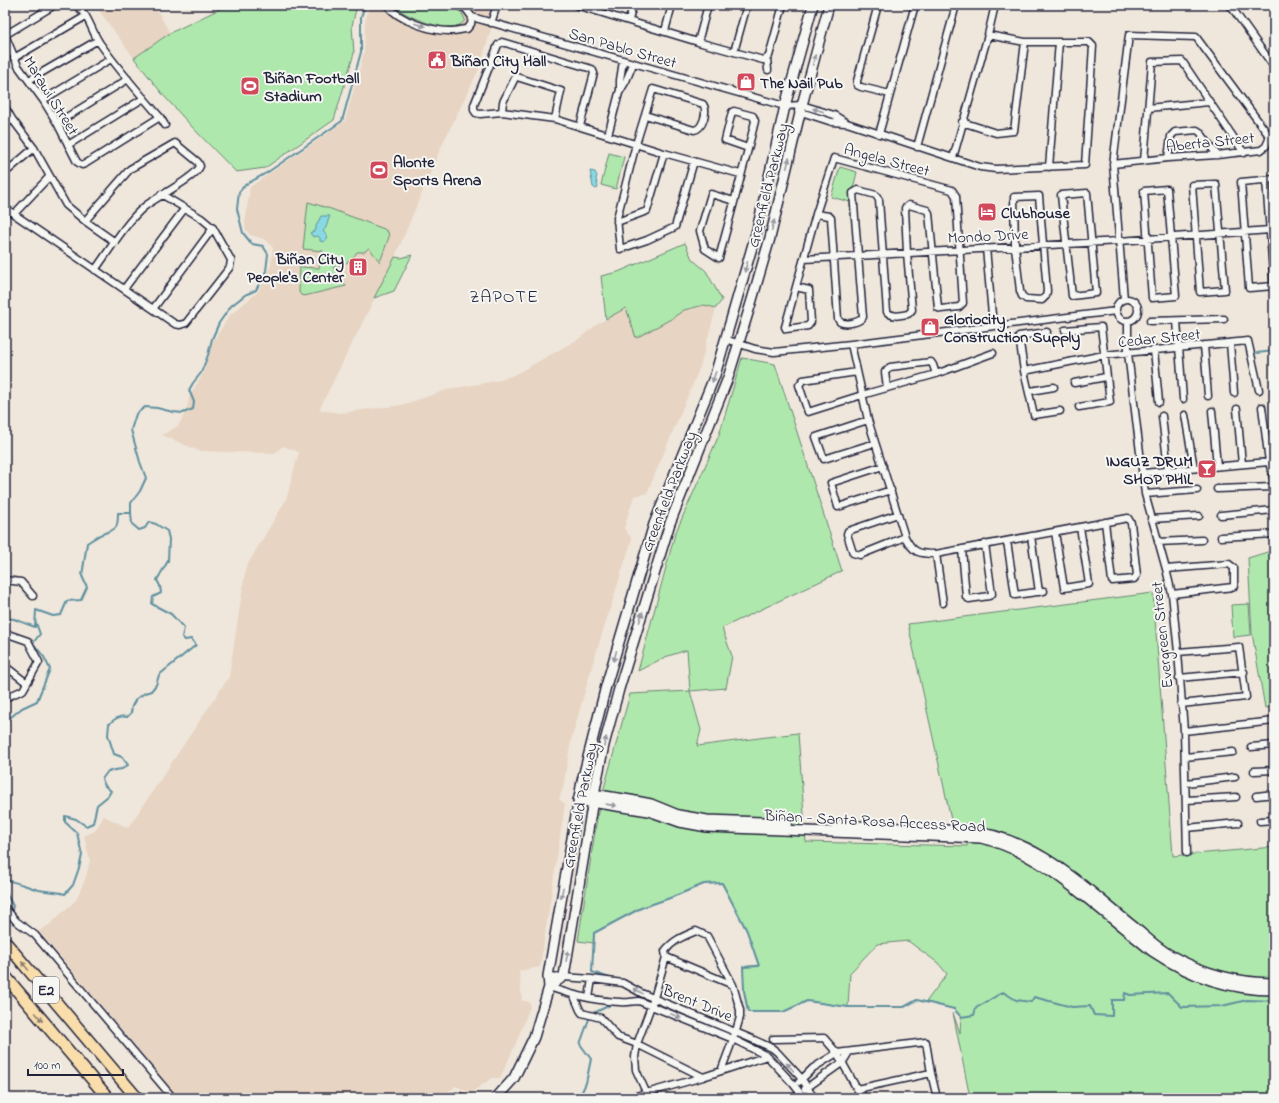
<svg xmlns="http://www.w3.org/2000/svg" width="1279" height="1103" font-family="'Indie Flower',sans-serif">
	<rect width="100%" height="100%" fill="#efe7dc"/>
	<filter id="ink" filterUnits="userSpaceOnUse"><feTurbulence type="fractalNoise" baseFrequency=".025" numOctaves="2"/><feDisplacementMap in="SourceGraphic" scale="8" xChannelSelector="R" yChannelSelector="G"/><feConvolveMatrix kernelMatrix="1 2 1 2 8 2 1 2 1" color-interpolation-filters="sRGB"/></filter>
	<g filter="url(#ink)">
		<path fill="#e7d4c2" d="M95,5H154L170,33L134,58Z
			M370,5H498L480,67L442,145L395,257L319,410L340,413L402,405L450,389L501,380L516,374L577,340L599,323L626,308L636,338L671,319L684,310L704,305L716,308L700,367L647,493L634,496L624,528L632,539L592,666L571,741L563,788L559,799L565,804L540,967L519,971L522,1001H526L530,1003V1007L516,1043L500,1078H492L471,1093L456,1086L440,1098H179L39,931L49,925L76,900L86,877L90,860L84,836L95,831L104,816L128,828L229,677L246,567L286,500L299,452L283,446L275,453L199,451L162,435L178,426L186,412L190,395L204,372L209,348L230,315L258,292L271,265L273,248L267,241L261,238L250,235L246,230L245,223L250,187L345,121L364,53L365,23Z"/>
		<path fill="#afe8ac" stroke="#688574" d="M228,5H357L352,26L354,53L334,120L265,168L236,172L193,128L164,96L134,58L170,33Z
			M392,5H449L462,13L465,20C455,38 404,16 392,5Z
			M609,153L624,157L616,189L601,185Z
			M840,167L857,172L850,202L831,197Z
			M308,202L331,209L384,229L388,232L389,237L380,262L369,248L364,252H357C351,262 344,265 333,267L346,286L304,296L301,295L299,292L300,267L319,268L320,261H322L323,251L303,249Z
			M685,243L692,259L706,271L722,300L716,308L704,305L684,310L671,319L636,338L626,308L606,319L601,276L618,272Z
			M412,255L394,291L374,298L395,257L401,258Z
			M742,358L775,364L842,571L722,628L732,656L726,688L690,691L701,730L697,746L798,733L806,842L967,846L968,824H952L908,624L1153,593L1173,856L1274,847V1098H970L953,1013L960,1033L961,1017L954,1009L926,1002L947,974L938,963L908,941L877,944L850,973L848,1007L807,1001L783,1012H748L744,991L743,967L759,965L747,931L722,883L704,884L670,898L641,908L594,933V943L578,941L599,806L630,694L690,691L687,650L665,657L638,671L675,534L719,435Z
			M1274,550V707L1265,708L1252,633L1248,558Z
			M1249,604L1251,635L1233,637L1231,605Z"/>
		<path fill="#88d9e2" stroke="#5f909f" d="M590,171L595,172L597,176L596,179L598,188L596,189L593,187Z
			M321,216H330C327,221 328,227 323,231L328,237L324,242L320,241V238L318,236L313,237L310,233L316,230V226Z"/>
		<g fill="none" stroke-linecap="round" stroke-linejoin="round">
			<path stroke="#5f909f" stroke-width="2" d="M1257,353L1274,351
				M5,618L14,619L35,627L36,610L53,616L61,615L67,601L81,600L87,587L82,576L87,543C92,540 97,536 102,534C116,529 118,530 118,513H131
				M5,722L22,708L37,701L50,669L44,657L33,643L40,634L36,623
				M5,880C17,882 28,887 39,890C48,892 56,891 65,894L73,885L79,868L82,855L77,833L65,822V816L76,819L86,826L93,823L97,805L108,796L111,791L105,786L102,779L108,771L122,769L128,765L122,757L114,754L108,735L109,724C115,719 119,715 127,717L131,713L132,706L136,699L145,693L151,691L156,685L159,675L196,645L191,639L185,640L182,637L184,628L171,614L152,604L153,597L161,593L160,586L157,580L168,561L169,539L167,531L156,524L149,522L145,528L139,530L132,524L131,513V503L140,491L146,478L140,462L131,430L136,414L145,407L157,408L173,412L183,413L193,409L194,402L189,390L193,383L201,373L208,355L212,339L219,323L231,306L245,295L256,290L266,271L268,254L263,246L252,244L243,233L237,209L239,192L245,185L268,172L342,121L361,52V17L365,5
				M5,891L13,906L8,922
				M613,979L592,972L594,933L641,908L670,898L704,884L722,883L747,931L759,966L743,967L744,991L748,1012H783L807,1001L848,1007H904L917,1000L954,1009L961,1017L974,1015L976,1008L1003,992L1016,1000L1031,1002L1034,997L1072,1007L1090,1006L1094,1015L1112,1016V1000H1124L1125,993L1130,995L1168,993L1182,1007L1222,1006L1247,1000L1274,1001
				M596,1012L612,1004
				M579,1098L586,1083L591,1059L580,1044L589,1019"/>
			<defs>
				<path id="street" d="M55,5L5,35L18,66L43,100L57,123L77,162L82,165L85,164L160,117
					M76,5C90,17 90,28 99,42C117,68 139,93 160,117L165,125
					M387,5C399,21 433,32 452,31C457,31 462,29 467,29L471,24L472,17
					M459,5L466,9L472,17L788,107
					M576,5L698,42L763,60L767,58L768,70
					M878,5L857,81V85L861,87L890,94
					M1230,5L1274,67
					M1273,5L1274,6
					M629,20L633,5
					M491,23L497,5
					M665,31L672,5
					M698,42L708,5
					M734,52L747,5
					M14,58L86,16
					M767,58L769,56L783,5
					M29,80L98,40
					M620,91V80L623,61
					M43,100L111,59
					M785,106L802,105L834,115L847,123L980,167L996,169L1085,165L1093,46L1089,42H1025L988,35
					M5,107L12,119L34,148L66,205L85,221L115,242
					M1148,108L1209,102
					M798,111L832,122L845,123
					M502,112L503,102L515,78L517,77L561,91L555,119
					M645,115L694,130C703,129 708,111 703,104L653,89L636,144L617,218L620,249L647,240L675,227L694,161
					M962,122L996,133L1014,131L1025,42
					M57,123L128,79
					M5,125L12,119
					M580,126L594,73L592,69L502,42L498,45L474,105V110L476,113L480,114L502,112L555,119L664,153L740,174
					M879,134L915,5
					M608,135L619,93L626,81L633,64
					M68,145L144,98
					M917,147L956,5
					M953,158L988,35L995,5
					M1168,158L1171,136L1175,132L1197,130L1200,132L1217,155
					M1144,161L1152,62L1182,61L1244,153
					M1113,164L1168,158L1217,155L1261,150L1266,146L1270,137L1196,37L1129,35L1113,164L1124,299
					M1049,167L1059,42
					M5,173L34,148
					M1266,180L1274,286L1249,288L1241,182L1274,179
					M1216,184L1225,290L1200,292L1192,185Z
					M1167,189L1176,296L1152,298L1144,191Z
					M1087,193L1096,293L1072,296L1061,195Z
					M1039,196L1047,291L1046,296L1042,300L1026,299L1022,296L1020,291L1015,247L1014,197Z
					M734,201L711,194L700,231L705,249L719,258C731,213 744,167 755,121L753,116L734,111L732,112L725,140L748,148
					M5,208L175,324L180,325L186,323L230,267L231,260L213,228L201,218L161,194
					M14,214L49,177
					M85,221L130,169L175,143L198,162L200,166C196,178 156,197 144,207C126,222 109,251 95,270
					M617,222L647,211L664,153
					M986,248L993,326
					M804,259L1119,241L1270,230
					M796,287L809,290L811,322L808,326L786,329L785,327L816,214L834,158L952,190L956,196L963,303L959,307L941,309L938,308L929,213L927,210L909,205L905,208L907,253L912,310L908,314C901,315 893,318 887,312L879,200L876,195L858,190L853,193L863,317C859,323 846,325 840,322L838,319L831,218L829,216L816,214
					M124,289L185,208
					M1116 310a11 11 0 1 1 22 0a11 11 0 1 1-22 0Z
					M153,309L213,228
					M1128,321V353L1145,494L1166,569L1172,594L1178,652L1184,731L1187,853
					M1150,321L1224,319
					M1177,321L1183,399
					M1065,330L1101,327L1110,402L1079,407
					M1047,332L1019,336L1024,371L1034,415L1060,411
					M725,339L755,349L774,352L851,344L1116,311
					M1230,343L1234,393
					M851,344L868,420L905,537L860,555L853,553L847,534L848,531L898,514
					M1204,345L1208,396
					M1154,350L1159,402
					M1024,371L1104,355L1248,341L1259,390
					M857,372L803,380L799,385L808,412L862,395L936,374L993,353
					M1074,383L1106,377
					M887,388L885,372L890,367L931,362L933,365L936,374
					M1030,391L1054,387
					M1262,407L1269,462L1274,481
					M1237,409L1242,464
					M1212,411L1217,466
					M1185,415L1194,468
					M1162,416L1168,470
					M868,420L816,437L824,459L875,443
					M883,466L831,483L838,507L891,490
					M1143,473L1269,462
					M1217,489L1274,487
					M1145,494L1197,490
					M1221,515L1274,510
					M1151,519L1199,516
					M1055,532L1064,588L1089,584L1080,527
					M1031,536L1039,592
					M905,537C913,553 919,554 936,554L1128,518L1131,523L1137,575L1134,579L1112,581L1105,522
					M1221,537L1274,534
					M1007,541L1015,595L1044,591
					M1158,542L1202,540
					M962,549L966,597L969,599L989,596L992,594L985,544
					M936,554L943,603
					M1166,569L1229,564L1234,568V586L1233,587L1172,594
					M5,580L21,582L33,596
					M5,633L28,641L39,662L23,690L5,698
					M1178,652L1239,647L1246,697L1181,704
					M5,666L27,683
					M1179,678L1244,672
					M1184,731L1274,721
					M1251,747L1274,745
					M1185,757L1233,752
					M1254,771L1274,770
					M1186,783L1235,777
					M1256,796L1274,794
					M1187,800L1236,797
					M1260,821L1274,820
					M1187,828L1238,823
					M5,908L16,921L35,935L173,1098
					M666,957L733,985
					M548,976L592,979L623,983L641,993L752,1039L772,1048L777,1052L802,1079L814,1098
					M549,987C572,995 596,1001 620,1002C627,1003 633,1001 639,1001L733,1039L767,1056L794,1085L804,1098
					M574,996L580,1010L582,1013L601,1018L618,1037L637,1044L703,1077
					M589,998L592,979
					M773,1039L824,1038L837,1053L857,1089
					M799,1082L813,1068L837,1053L926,1042L931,1073L937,1098
					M805,1089L843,1062L849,1052
					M646,1092L636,1070L635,1057L637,1044L654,998L666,957L665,951C673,940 684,936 696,931L707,936L733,985L740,1010V1017L736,1031L721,1071
					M448,1098L458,1096L466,1098
					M629,1098L703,1077L767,1056
					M864,1098L857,1089L931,1073"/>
				<path id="secondary" d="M580,792L630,800L651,804L678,815L707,820L787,823
					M578,800L649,811L680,822L707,827L981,838C1024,848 1055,873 1088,899C1110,917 1131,934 1152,951C1189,976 1230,990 1274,990
					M836,825L967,831C1034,836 1084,887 1134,927C1146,937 1157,948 1170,955C1202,973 1237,983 1274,983
					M549,987L564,976L594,794L604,745L619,689L670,523L728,378L752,300L770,238L802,105L829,5
					M496,1098L514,1078L534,1037L549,987L548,976L582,781L606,686L654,524L715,375L757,230L785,106L813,5"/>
				<path id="highway" d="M5,942L137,1098
					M5,976L108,1098"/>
			</defs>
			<use href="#street" stroke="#22223b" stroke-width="9"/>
			<use href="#secondary" stroke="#22223b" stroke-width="12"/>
			<use href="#highway" stroke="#22223b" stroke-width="14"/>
			<use href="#street" stroke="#f6f6f2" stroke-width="6"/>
			<use href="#secondary" stroke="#f6f6f2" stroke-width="9"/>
			<use href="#highway" stroke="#f9deab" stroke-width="11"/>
		</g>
		<defs><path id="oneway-solid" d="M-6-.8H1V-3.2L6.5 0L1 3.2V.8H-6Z"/></defs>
		<g fill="#9797a0">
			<use href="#oneway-solid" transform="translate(420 25) rotate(18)"/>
			<use href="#oneway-solid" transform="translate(814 60) rotate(-75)"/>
			<use href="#oneway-solid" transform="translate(818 110) rotate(-164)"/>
			<use href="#oneway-solid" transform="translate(788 163) rotate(-76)"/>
			<use href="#oneway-solid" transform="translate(773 225) rotate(-76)"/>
			<use href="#oneway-solid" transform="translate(746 267) rotate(106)"/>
			<use href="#oneway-solid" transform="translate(714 377) rotate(109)"/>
			<use href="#oneway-solid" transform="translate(641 617) rotate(-73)"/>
			<use href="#oneway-solid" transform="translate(615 656) rotate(106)"/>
			<use href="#oneway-solid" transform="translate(605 742) rotate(-76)"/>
			<use href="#oneway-solid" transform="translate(611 805) rotate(8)"/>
			<use href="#oneway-solid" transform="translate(562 893) rotate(100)"/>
			<use href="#oneway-solid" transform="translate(567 956) rotate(-80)"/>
			<use href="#oneway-solid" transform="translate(638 991) rotate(-151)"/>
			<use href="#oneway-solid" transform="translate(676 1016) rotate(22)"/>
			<use href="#oneway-solid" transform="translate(790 1067) rotate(-132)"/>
		</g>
		<g fill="#8e8073">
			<use href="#oneway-solid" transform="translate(25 966) rotate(-130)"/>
			<use href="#oneway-solid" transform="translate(39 1017) rotate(50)"/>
		</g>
	</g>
	<defs>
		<symbol id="civic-square" viewBox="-11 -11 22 22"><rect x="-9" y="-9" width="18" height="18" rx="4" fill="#d1495b" stroke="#f6f6f2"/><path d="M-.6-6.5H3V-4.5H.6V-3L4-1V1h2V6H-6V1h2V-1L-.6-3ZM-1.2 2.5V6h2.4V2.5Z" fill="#fff"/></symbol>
		<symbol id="shop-square" viewBox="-11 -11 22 22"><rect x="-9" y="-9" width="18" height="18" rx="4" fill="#d1495b" stroke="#f6f6f2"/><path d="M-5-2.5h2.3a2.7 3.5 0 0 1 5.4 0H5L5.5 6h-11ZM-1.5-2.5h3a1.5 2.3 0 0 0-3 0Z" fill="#fff"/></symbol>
		<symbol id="stadium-square" viewBox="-11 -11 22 22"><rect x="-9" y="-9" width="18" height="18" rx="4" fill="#d1495b" stroke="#f6f6f2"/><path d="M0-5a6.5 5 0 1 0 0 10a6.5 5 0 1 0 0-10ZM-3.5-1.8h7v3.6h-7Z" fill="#fff"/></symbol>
		<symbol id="hotel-square" viewBox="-11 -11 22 22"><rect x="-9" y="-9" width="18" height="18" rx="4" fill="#d1495b" stroke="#f6f6f2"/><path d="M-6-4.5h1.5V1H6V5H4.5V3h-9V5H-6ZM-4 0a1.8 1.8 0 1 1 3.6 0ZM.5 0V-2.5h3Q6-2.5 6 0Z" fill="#fff"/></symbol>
		<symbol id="building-square" viewBox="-11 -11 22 22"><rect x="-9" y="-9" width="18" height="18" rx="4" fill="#d1495b" stroke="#f6f6f2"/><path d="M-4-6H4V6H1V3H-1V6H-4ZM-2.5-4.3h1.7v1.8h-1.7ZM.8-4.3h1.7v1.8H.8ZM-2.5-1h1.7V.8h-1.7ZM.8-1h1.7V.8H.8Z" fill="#fff"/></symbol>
		<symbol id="bar-square" viewBox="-11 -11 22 22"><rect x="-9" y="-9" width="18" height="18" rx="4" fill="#d1495b" stroke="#f6f6f2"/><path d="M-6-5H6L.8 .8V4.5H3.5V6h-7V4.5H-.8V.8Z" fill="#fff"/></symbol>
	</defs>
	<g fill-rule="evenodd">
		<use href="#civic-square" x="426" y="49" width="22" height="22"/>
		<use href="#shop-square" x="735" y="71" width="22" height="22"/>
		<use href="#stadium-square" x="239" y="75" width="22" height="22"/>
		<use href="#stadium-square" x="368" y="159" width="22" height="22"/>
		<use href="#hotel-square" x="976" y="201" width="22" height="22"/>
		<use href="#building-square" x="347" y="256" width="22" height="22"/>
		<use href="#shop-square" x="919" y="316" width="22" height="22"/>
		<use href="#bar-square" x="1196" y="458" width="22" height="22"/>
	</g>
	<g text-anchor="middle" stroke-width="4" stroke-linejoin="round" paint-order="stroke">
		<rect fill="#f6f6f2" stroke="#626272" stroke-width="1" x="33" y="977" width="26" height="26" rx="3"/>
		<g font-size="15" font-weight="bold" fill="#22223b">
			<text x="46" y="995">E2</text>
		</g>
		<g font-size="16" fill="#22223b" stroke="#f6f6f2">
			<text transform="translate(623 47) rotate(16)" y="6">San Pablo Street</text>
			<text transform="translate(52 95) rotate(58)" y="6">Marawi Street</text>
			<text transform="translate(1210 141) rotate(-6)" y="6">Aberta Street</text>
			<text transform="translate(887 159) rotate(15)" y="6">Angela Street</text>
			<text transform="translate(767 185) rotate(-76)" y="6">Greenfield Parkway</text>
			<text transform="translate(988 235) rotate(-3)" y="6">Mondo Drive</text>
			<text transform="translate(1159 337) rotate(-6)" y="6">Cedar Street</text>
			<text transform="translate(668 491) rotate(-69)" y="6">Greenfield Parkway</text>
			<text transform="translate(1161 635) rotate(-96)" y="6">Evergreen Street</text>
			<text transform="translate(579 805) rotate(-79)" y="6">Greenfield Parkway</text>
			<text transform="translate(875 820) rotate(3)" y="6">Biñan - Santa Rosa Access Road</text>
			<text transform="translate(698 1002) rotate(22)" y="6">Brent Drive</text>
		</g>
		<g font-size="16" font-weight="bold" fill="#22223b" stroke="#f6f6f2" text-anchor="start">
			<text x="451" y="66">Biñan City Hall</text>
			<text x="264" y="83">Biñan Football<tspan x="264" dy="18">Stadium</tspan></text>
			<text x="760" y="88">The Nail Pub</text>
			<text x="393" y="167">Alonte<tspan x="393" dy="18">Sports Arena</tspan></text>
			<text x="1001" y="218">Clubhouse</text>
			<text x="344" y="264" text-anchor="end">Biñan City<tspan x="344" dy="18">People's Center</tspan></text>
			<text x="944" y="324">Gloriocity<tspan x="944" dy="18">Construction Supply</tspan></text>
			<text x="1193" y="466" text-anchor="end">INGUZ DRUM<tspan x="1193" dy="18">SHOP PHIL</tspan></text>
		</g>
		<g font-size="18" letter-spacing="1" fill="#22223b" stroke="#f6f6f2">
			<text x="504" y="302">ZAPOTE</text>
		</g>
	</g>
	<rect width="1279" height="1103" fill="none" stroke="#f6f6f2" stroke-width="20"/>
	<rect x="10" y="10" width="1259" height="1083" fill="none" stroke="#22223b" stroke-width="1.5" filter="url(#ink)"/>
	<path d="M28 1069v6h95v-6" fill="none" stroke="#22223b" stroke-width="2"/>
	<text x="34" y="1069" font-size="12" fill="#22223b" stroke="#f6f6f2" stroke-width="3" paint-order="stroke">100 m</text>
</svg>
